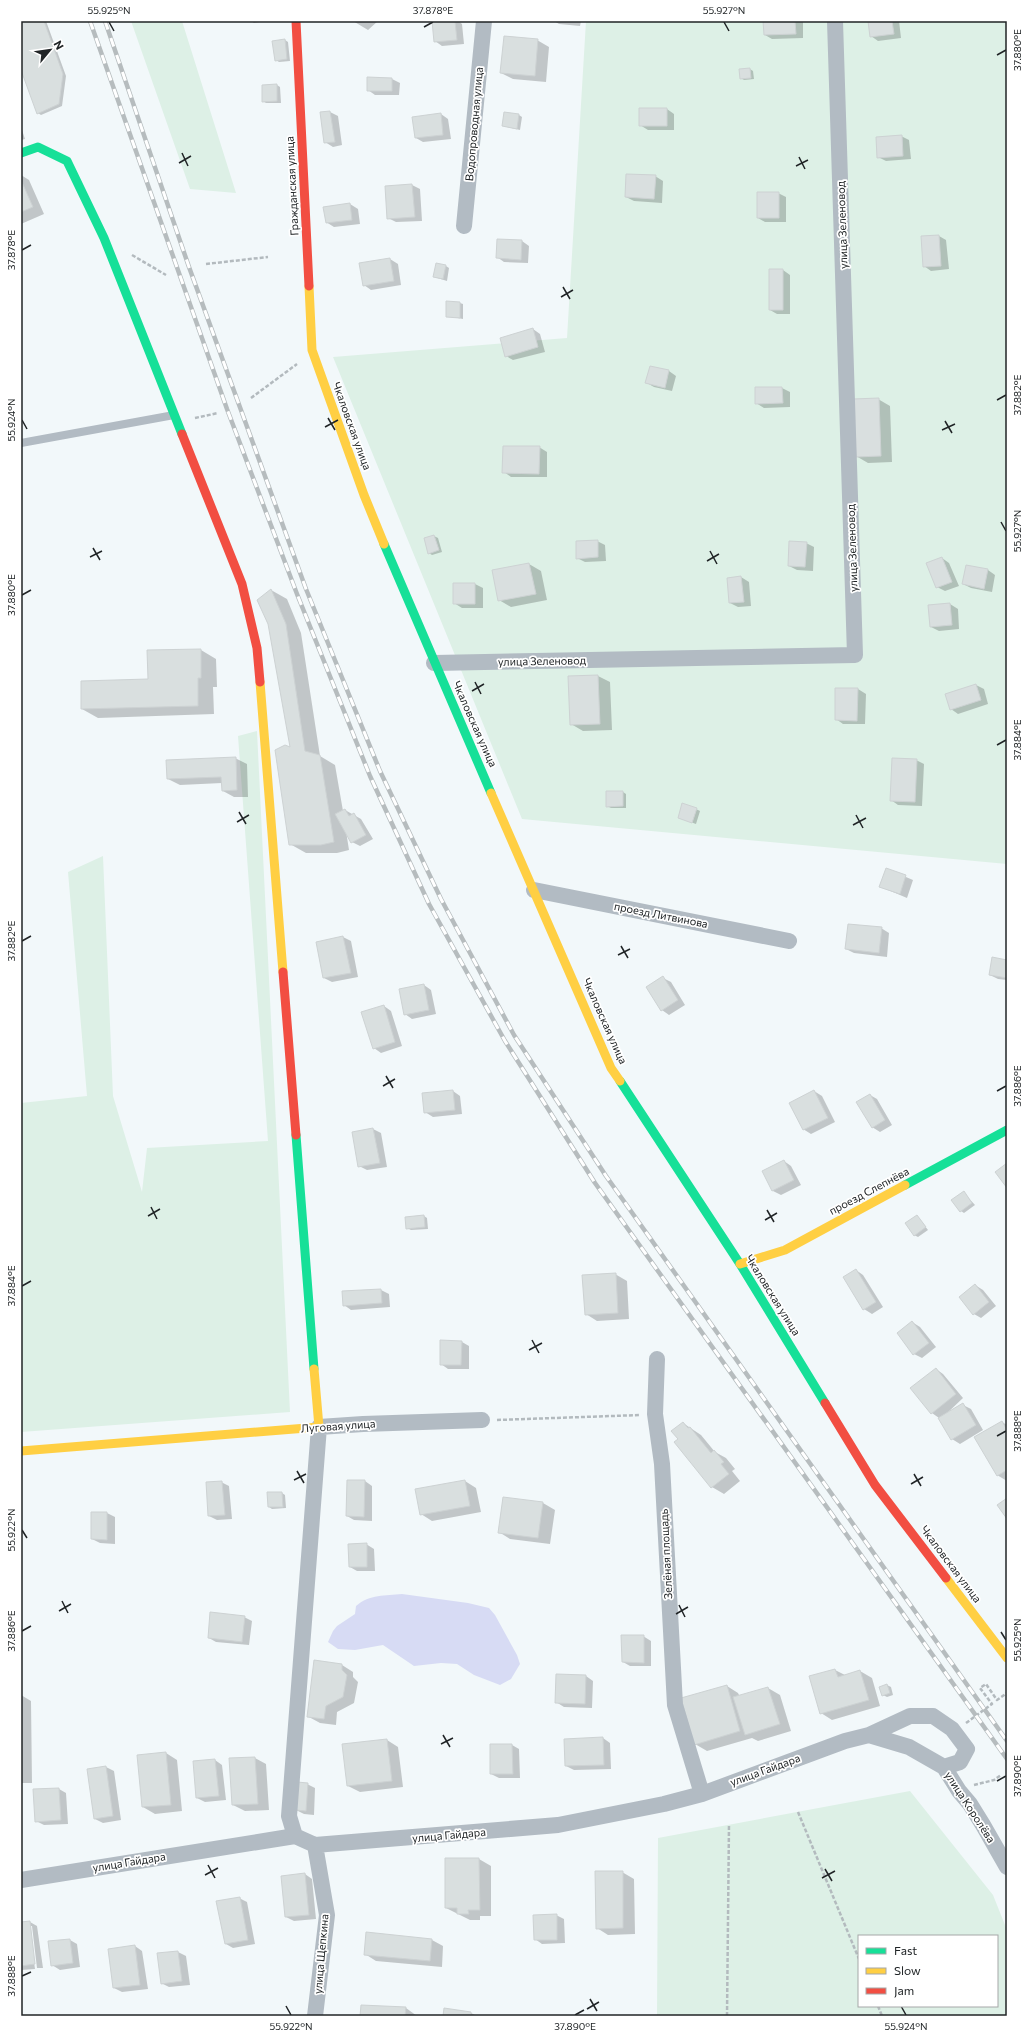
<svg xmlns="http://www.w3.org/2000/svg" width="1028" height="2037" font-family="Commissioner,sans-serif">
	<rect width="100%" height="100%" fill="#f2f8fa"/>
	<path fill="#ddf0e6" fill-rule="evenodd" d="M131,21H182L236,193L190,189Z
		M586,21H1007V864L522,819L333,357L567,338Z
		M257,731L290,1412L21,1432V1103L87,1096L68,872L103,856L113,1096L142,1192L147,1148L268,1141L238,736Z
		M910,1791L993,1895L1007,1930V2016H657L658,1838ZM859,1936H997V2006H859Z"/>
	<path fill="#d7dbf4" d="M402,1594L468,1603L489,1608L495,1615L517,1655L520,1664L511,1679L500,1685L474,1675L457,1664L441,1663L414,1666L383,1645L355,1650L338,1649L328,1642L333,1631L337,1626L355,1614L356,1606C370,1594 385,1596 402,1594Z"/>
	<path fill="#0003" d="M21,21H46L66,76L62,106L41,115L38,113L21,67Z
		M251,21H265L254,23Z
		M353,21H378L368,30Z
		M438,21H458L462,24L464,44L442,46L435,41Z
		M554,21H581L580,26L559,24Z
		M764,21H803V38L772,39L765,35Z
		M869,21H899L901,38L878,41L871,36Z
		M285,40L288,42L290,61L279,62L276,60Z
		M537,40L549,47L546,82L513,79L501,73Z
		M750,69L753,71L754,79L744,80L741,78Z
		M392,79L400,83L399,95H375L368,90Z
		M277,85L280,87L281,103H266L263,101Z
		M667,109L674,114V130H648L640,125Z
		M330,112L338,116L342,145L333,147L325,142L321,113Z
		M441,114L448,119L451,139L423,142L416,138Z
		M519,115L522,117L520,130L503,126Z
		M21,127L25,139L21,140Z
		M901,136L909,140L911,159L886,161L878,157Z
		M21,175L29,180L44,214L21,224Z
		M655,176L663,181L662,203L634,201L626,197Z
		M412,185L420,189L422,221L396,222L388,218Z
		M778,193L786,197V222H765L758,218Z
		M350,204L358,209L360,224L334,227L326,222L325,207Z
		M939,236L946,240L949,269L931,271L924,266Z
		M522,241L529,246L528,263L504,262L497,257Z
		M390,259L398,264L401,285L371,290L364,285L360,264Z
		M446,266L449,268L447,281L434,277Z
		M783,270L790,275V314H777L770,310Z
		M447,302L460,303L463,304V319L447,316Z
		M533,329L540,334L545,352L513,360L506,356Z
		M669,371L676,376L672,391L654,387L647,383Z
		M756,388H782L790,392V407L764,408L756,403Z
		M878,399L890,406L892,462L868,463L856,456Z
		M539,447L547,452V477H511L504,472Z
		M434,536L438,538L442,552L432,555L429,553Z
		M597,541L605,545L606,561L585,562L577,558Z
		M806,543L814,547L813,571L797,570L789,566Z
		M942,558L949,563L959,586L945,591L937,587Z
		M529,564L541,571L547,600L511,607L499,600L493,571Z
		M967,566L988,570L995,575L992,592L971,588L963,584Z
		M741,577L749,582L751,606L738,607L730,603L728,578Z
		M454,584H475L483,588V608H462L454,603Z
		M271,590L287,599L301,633L320,756L335,765L343,811L345,810L361,819L373,839L360,846L352,842L346,831L349,850L337,853H306L290,844L291,748Z
		M950,604L958,609L959,629L939,631L931,627Z
		M201,650L216,659L217,687H213L214,714L98,718L82,709L149,680Z
		M598,676L610,682L612,730L583,731L571,724Z
		M976,685L984,689L988,704L958,714L951,709Z
		M858,689L866,694L865,724H843L836,719Z
		M235,758L247,764L248,797H234L223,791L222,783L180,785L168,779Z
		M916,760L924,764L922,806L898,805L891,800Z
		M623,792L626,794V808H611L607,806Z
		M696,809L700,811L696,824L679,818Z
		M887,869L913,880L907,898L881,887Z
		M881,928L889,933L887,957L854,953L846,949Z
		M343,937L351,941L358,977L332,982L324,978Z
		M1007,961V980L998,979L990,975Z
		M663,978L671,982L685,1005L669,1015L662,1010Z
		M424,985L431,990L436,1014L412,1019L405,1014Z
		M384,1006L391,1011L402,1046L381,1053L374,1048Z
		M453,1091L460,1096L462,1114L433,1117L425,1112Z
		M814,1091L822,1096L835,1122L811,1134L803,1129Z
		M870,1095L877,1099L892,1125L880,1132L872,1127Z
		M373,1129L381,1133L387,1167L367,1170L359,1166Z
		M784,1161L791,1166L801,1185L781,1195L773,1191L763,1171Z
		M964,1193L975,1205L964,1213L961,1211Z
		M424,1216L427,1218L428,1229L411,1230L407,1228Z
		M917,1216L928,1230L918,1237L914,1235Z
		M856,1270L863,1275L883,1307L872,1314L864,1309Z
		M615,1274L627,1281L629,1319L597,1321L586,1314Z
		M975,1285L983,1290L996,1306L981,1318L974,1314Z
		M381,1290L389,1294L390,1307L351,1310L344,1305L343,1292Z
		M912,1322L920,1327L936,1347L922,1358L914,1354Z
		M462,1342L469,1346V1369H448L441,1364Z
		M936,1369L943,1374L963,1398L943,1417L963,1405L971,1409L983,1430L960,1444L952,1439L939,1418L932,1413Z
		M1002,1422L1007,1425V1481L997,1475Z
		M683,1423L701,1435L715,1452L726,1458L735,1469L732,1471L740,1481L724,1494L712,1487L679,1439Z
		M365,1481L372,1486V1521L354,1520L347,1516Z
		M465,1481L476,1488L481,1512L432,1521L421,1514Z
		M221,1482L229,1486L232,1519L217,1520L209,1516Z
		M282,1493L285,1495L286,1508L272,1509L269,1507Z
		M503,1498L543,1503L555,1510L550,1544L510,1539L499,1532Z
		M92,1513H107L115,1517V1544L100,1543L92,1539Z
		M366,1544L374,1549L375,1571H357L350,1567Z
		M244,1617L252,1621L249,1645L216,1642L209,1638Z
		M643,1636L651,1641V1666H630L623,1662Z
		M342,1665L353,1672V1677L358,1682L354,1703L337,1712L336,1725L320,1723L309,1717Z
		M835,1670L845,1675L860,1671L872,1678L880,1706L832,1720L821,1713Z
		M586,1676L593,1681L592,1708L564,1707L556,1702Z
		M887,1685L891,1687L893,1695L887,1697L883,1695Z
		M727,1686L738,1693L740,1697L768,1688L780,1695L791,1731L758,1741L752,1738L707,1751L695,1744Z
		M21,1695L31,1701L32,1783H21Z
		M603,1738L610,1743L611,1769L574,1770L566,1766Z
		M387,1740L398,1747L403,1787L360,1792L348,1786Z
		M512,1745L519,1749L520,1778H499L491,1774Z
		M166,1753L177,1760L182,1811L155,1814L143,1807Z
		M255,1758L266,1764L269,1810L245,1811L233,1805Z
		M215,1760L222,1765L226,1800L205,1802L197,1798Z
		M106,1767L114,1771L121,1820L103,1823L95,1819Z
		M307,1784L315,1788L314,1815L304,1814L296,1810Z
		M59,1789L66,1793L68,1824L44,1825L36,1821Z
		M446,1859H479L491,1866V1916H480V1920H470L446,1908Z
		M622,1872L634,1879L635,1934L608,1935L597,1928Z
		M305,1874L312,1879L316,1919L294,1921L286,1917Z
		M239,1898L247,1902L255,1944L233,1948L226,1944Z
		M556,1915L564,1919L565,1943L542,1944L535,1939Z
		M30,1922L37,1926L43,1968H37L32,1926H29L35,1969L21,1970V1923Z
		M70,1940L77,1944L80,1967L60,1970L52,1965Z
		M432,1940L443,1946L442,1967L376,1961L365,1954Z
		M135,1946L142,1951L148,1989L122,1992L114,1988L109,1950Z
		M178,1952L186,1956L190,1985L169,1987L161,1983L158,1954Z
		M406,2008L417,2016H361Z
		M471,2013L477,2016H444Z"/>
	<path fill="#d9dfdf" stroke="#cdd2d3" d="M21,21H44L63,74L59,104L37,114L21,70Z
		M432,21H455L457,40L434,42Z
		M763,21H795L796,34L764,35Z
		M868,21H892L894,34L870,37Z
		M504,36L538,39L535,76L500,73Z
		M285,39L287,59L275,61L272,41Z
		M750,68L751,78L740,79L739,69Z
		M367,77L392,78V91H367Z
		M277,84V101L262,102V85Z
		M639,108H667V126H639Z
		M330,111L335,142L324,143L320,112Z
		M504,112L519,114L517,129L502,126Z
		M441,113L443,135L415,138L412,117Z
		M902,135L903,156L877,158L876,137Z
		M626,174L656,175L654,199L625,197Z
		M21,180L33,207L21,212Z
		M412,184L415,217L387,219L385,186Z
		M757,192H779V218H757Z
		M350,203L352,220L326,223L323,207Z
		M939,235L941,266L923,267L921,236Z
		M497,239L522,240L521,260L496,258Z
		M390,258L394,281L363,286L359,263Z
		M436,263L446,265L443,279L433,277Z
		M769,269H783V310H769Z
		M446,301L460,302V318L446,317Z
		M533,328L538,347L505,357L500,338Z
		M650,366L669,370L665,388L645,383Z
		M755,387H782L783,403L755,404Z
		M879,398L881,456L856,457L853,399Z
		M503,446H540L539,474L502,473Z
		M434,535L439,550L428,554L424,538Z
		M598,540V557L576,559V541Z
		M789,541L807,542L805,567L788,566Z
		M942,557L952,582L936,588L926,563Z
		M529,563L536,594L498,601L492,570Z
		M966,565L988,569L984,589L962,584Z
		M741,576L744,602L729,603L727,578Z
		M453,583H475V604H453Z
		M271,589L286,624L305,751L320,755L334,842L321,845H289L275,750L285,745L290,747L268,624L257,600Z
		M950,603L952,625L930,627L928,605Z
		M201,649V678H198V706L81,709V681L148,679L147,650Z
		M598,675L600,724L570,725L568,676Z
		M976,684L981,700L950,710L945,694Z
		M835,688H858L857,721L835,720Z
		M236,757L237,790L222,791L221,777L167,779L166,760Z
		M892,758L917,759L915,802L890,801Z
		M606,791H623V806L606,807Z
		M682,803L697,808L692,823L678,818Z
		M345,809L349,816L354,813L366,835L351,843L335,814Z
		M886,868L906,875L900,894L879,887Z
		M848,924L882,927L879,953L845,949Z
		M343,936L351,973L323,978L316,942Z
		M992,957L1007,960V978L989,975Z
		M663,976L678,1000L661,1011L646,987Z
		M424,984L429,1010L404,1015L399,989Z
		M384,1005L395,1042L373,1049L361,1012Z
		M453,1090L455,1110L424,1113L422,1093Z
		M814,1090L828,1118L803,1130L789,1103Z
		M870,1094L885,1120L872,1128L856,1102Z
		M373,1128L380,1163L358,1167L352,1132Z
		M784,1160L794,1180L772,1191L762,1171Z
		M1007,1163V1188L995,1172Z
		M964,1191L972,1203L960,1212L951,1200Z
		M424,1215L425,1227L406,1229L405,1217Z
		M917,1215L926,1227L914,1236L905,1223Z
		M856,1269L876,1302L863,1310L843,1277Z
		M616,1273L618,1313L585,1315L582,1275Z
		M975,1284L989,1302L973,1315L959,1297Z
		M381,1289L382,1303L343,1306L342,1291Z
		M912,1321L929,1343L913,1355L897,1333Z
		M440,1340L462,1341L461,1365H440Z
		M936,1368L956,1394L931,1414L910,1388Z
		M963,1403L976,1425L951,1440L938,1418Z
		M1002,1421L1007,1430V1470L997,1476L974,1437Z
		M683,1422L688,1428L690,1427L711,1453L714,1450L724,1462L721,1464L729,1474L711,1488L674,1442L678,1439L671,1431Z
		M347,1480H365L364,1517L346,1516Z
		M465,1480L470,1506L420,1515L415,1489Z
		M222,1481L225,1515L208,1516L206,1482Z
		M267,1492H282L283,1507H268Z
		M503,1497L543,1502L538,1538L498,1533Z
		M1007,1498V1519L997,1505Z
		M91,1512H107V1540L91,1539Z
		M367,1543V1567H349L348,1544Z
		M210,1612L245,1616L242,1642L208,1638Z
		M621,1635H644V1663L622,1662Z
		M314,1660L342,1664V1670L347,1675L343,1697L326,1706L324,1719L307,1717Z
		M835,1669L838,1677L860,1670L869,1700L820,1714L809,1676Z
		M556,1674L586,1675L585,1704L555,1703Z
		M887,1684L890,1693L882,1696L879,1687Z
		M727,1685L740,1731L694,1745L681,1698Z
		M768,1687L780,1724L745,1735L733,1697Z
		M603,1737L604,1765L565,1766L564,1739Z
		M387,1739L392,1781L347,1786L342,1744Z
		M490,1744H512L513,1774H490Z
		M166,1752L171,1805L142,1807L137,1755Z
		M255,1757L258,1804L232,1805L229,1758Z
		M215,1759L219,1796L196,1798L193,1761Z
		M106,1766L113,1816L94,1819L87,1769Z
		M297,1782L308,1783L306,1811L295,1810Z
		M59,1788L61,1820L35,1822L33,1789Z
		M445,1858H479L480,1910H468L469,1914H457V1908H445Z
		M595,1871H623V1928L596,1929Z
		M305,1873L309,1915L285,1917L281,1876Z
		M240,1897L248,1940L225,1944L216,1901Z
		M557,1914V1940H534L533,1915Z
		M30,1921L35,1964L21,1966V1922Z
		M366,1932L432,1939L430,1961L364,1955Z
		M70,1939L73,1963L51,1966L48,1941Z
		M135,1945L140,1985L113,1988L108,1949Z
		M178,1951L182,1981L161,1984L157,1953Z
		M361,2005L406,2007L405,2016H360Z
		M444,2008L471,2012V2016H443Z"/>
	<g fill="none" stroke-linecap="round" stroke-linejoin="round">
		<path stroke="#b3babe" stroke-width="2.5" stroke-dasharray="4 2" stroke-linecap="butt" d="M132,255L166,275
			M206,264L268,257
			M251,398L297,364
			M195,418L218,413
			M497,1420L640,1415
			M966,1723L992,1704L980,1688L986,1684L997,1700L1007,1693
			M974,1785L994,1780L1001,1775
			M798,1812L859,1959
			M878,2006L882,2016
			M727,2016L729,1824"/>
		<path stroke="#b2bbc3" stroke-width="8" d="M21,443L174,415"/>
		<path stroke="#b2bbc3" stroke-width="16" d="M464,226L484,21
			M434,663L855,655L835,21
			M534,890L789,941
			M657,1359L655,1414L662,1464L675,1705L702,1794
			M944,1767L959,1791L970,1804L983,1825L1007,1867
			M295,1836L289,1816L319,1427L363,1424L482,1420
			M21,1880L295,1836L315,1845L558,1825L664,1804L702,1794L845,1741L869,1735L910,1716H933L952,1729L967,1749L960,1762L944,1767L909,1747L869,1735
			M315,2016L327,1915L315,1845"/>
		<path stroke="#16e098" stroke-width="9" d="M21,153L38,147L67,161L104,238L182,434
			M384,544L491,793
			M620,1081L740,1264L825,1403
			M296,1135L314,1369
			M905,1185L1007,1130"/>
		<path stroke="#ffcf43" stroke-width="9" d="M309,286L312,350L364,495L384,544
			M260,682L283,972
			M491,793L611,1068L620,1081
			M740,1264L785,1250L905,1185
			M21,1451L319,1427L314,1369
			M946,1578L1007,1658"/>
		<path stroke="#f24e42" stroke-width="9" d="M296,21L309,286
			M182,434L242,584L257,648L260,682
			M283,972L296,1135
			M825,1403L875,1485L946,1578"/>
		<defs>
			<path id="rail" d="M90,21L227,409L297,594L370,776L429,904L505,1041L595,1183L1007,1759
				M105,21L189,267L306,589L380,771L441,899L514,1035L606,1176L1007,1741"/>
		</defs>
		<use href="#rail" stroke="#b6bcbe" stroke-width="4.5"/>
		<use href="#rail" stroke="#fff" stroke-width="3" stroke-dasharray="9" stroke-linecap="butt"/>
	</g>
	<path fill="none" stroke="#202426" stroke-width="1.5" d="M109,22L114,31M724,22L729,31M424,27L433,22M997,55L1006,50M182,153L188,166M799,157L805,169M179,163L191,156M796,166L808,160M22,250L31,245M563,287L570,299M561,297L573,290M997,400L1006,395M328,418L335,430M22,420L27,429M945,421L952,433M325,427L338,420M942,430L955,424M1001,522L1006,531M93,548L100,560M710,551L717,564M90,557L102,551M707,561L719,554M22,595L31,590M475,682L481,694M472,691L484,684M997,745L1006,740M239,812L246,824M856,815L863,828M237,822L249,815M853,825L866,818M22,941L31,936M621,946L628,958M618,955L630,949M386,1076L393,1088M383,1086L395,1079M997,1091L1006,1086M151,1207L157,1219M767,1210L774,1222M148,1216L160,1209M765,1220L777,1213M22,1286L31,1281M532,1340L539,1353M529,1350L542,1343M997,1436L1006,1431M297,1471L304,1483M914,1474L921,1486M294,1480L306,1474M911,1484L923,1477M22,1530L27,1538M62,1601L68,1613M679,1605L685,1617M59,1611L71,1604M676,1614L688,1607M22,1631L31,1626M1001,1632L1006,1640M443,1735L450,1747M441,1744L453,1738M997,1781L1006,1776M208,1865L215,1878M825,1869L832,1881M205,1875L218,1868M822,1878L835,1871M22,1976L31,1972M590,1999L597,2011M286,2006L291,2015M901,2006L906,2015M587,2009L599,2002M575,2015L584,2010"/>
	<g text-anchor="middle" stroke-width="3.5" stroke-linejoin="round" paint-order="stroke">
		<g font-size="11" fill="#202426" stroke="#fff">
			<text transform="translate(474 124) rotate(-85)" y="4">Водопроводная улица</text>
			<text transform="translate(292 186) rotate(-93)" y="4">Гражданская улица</text>
			<text transform="translate(842 225) rotate(-92)" y="4">улица Зеленовод</text>
			<text transform="translate(352 426) rotate(70)" y="4">Чкаловская улица</text>
			<text transform="translate(852 548) rotate(-92)" y="4">улица Зеленовод</text>
			<text transform="translate(542 661) rotate(-1)" y="4">улица Зеленовод</text>
			<text transform="translate(475 724) rotate(66)" y="4">Чкаловская улица</text>
			<text transform="translate(661 915) rotate(11)" y="4">проезд Литвинова</text>
			<text transform="translate(605 1021) rotate(66)" y="4">Чкаловская улица</text>
			<text transform="translate(869 1191) rotate(-28)" y="4">проезд Слепнёва</text>
			<text transform="translate(773 1295) rotate(58)" y="4">Чкаловская улица</text>
			<text transform="translate(338 1426) rotate(-4)" y="4">Луговая улица</text>
			<text transform="translate(666 1554) rotate(-93)" y="4">Зелёная площадь</text>
			<text transform="translate(951 1564) rotate(53)" y="4">Чкаловская улица</text>
			<text transform="translate(765 1770) rotate(-20)" y="4">улица Гайдара</text>
			<text transform="translate(970 1807) rotate(57)" y="4">улица Королёва</text>
			<text transform="translate(449 1835) rotate(-5)" y="4">улица Гайдара</text>
			<text transform="translate(129 1862) rotate(-9)" y="4">улица Гайдара</text>
			<text transform="translate(321 1954) rotate(-85)" y="4">улица Щепкина</text>
		</g>
	</g>
	<rect width="1028" height="2037" fill="none" stroke="#ffffff" stroke-width="44"/>
	<rect x="858" y="1935" width="140" height="72" fill="#ffffff" stroke="#a6a7a8"/>
	<rect x="866" y="1948" width="20" height="6" fill="#16e098" stroke="#a6a7a8"/>
	<text x="894" y="1955" font-size="12" fill="#202426">Fast</text>
	<rect x="866" y="1968" width="20" height="6" fill="#ffcf43" stroke="#a6a7a8"/>
	<text x="894" y="1975" font-size="12" fill="#202426">Slow</text>
	<rect x="866" y="1988" width="20" height="6" fill="#f24e42" stroke="#a6a7a8"/>
	<text x="894" y="1995" font-size="12" fill="#202426">Jam</text>
	<g transform="translate(50 50) rotate(61)" stroke="#ffffff" stroke-width="3" paint-order="stroke">
	<path d="M0-3L7 15L0 10L-7 15Z" fill="#202426"/>
	<text y="-6" font-size="11" font-weight="bold" text-anchor="middle" fill="#202426">N</text>
	</g>
	<rect x="22" y="22" width="984" height="1993" fill="none" stroke="#202426" stroke-width="1.5"/>
	<g font-size="10" text-anchor="middle" fill="#202426">
		<text x="109" y="14">55.925°N</text>
		<text x="433" y="14">37.878°E</text>
		<text x="724" y="14">55.927°N</text>
		<text transform="translate(1017 50) rotate(-90)" y="4">37.880°E</text>
		<text transform="translate(11 250) rotate(-90)" y="4">37.878°E</text>
		<text transform="translate(1017 395) rotate(-90)" y="4">37.882°E</text>
		<text transform="translate(11 420) rotate(-90)" y="4">55.924°N</text>
		<text transform="translate(1017 531) rotate(-90)" y="4">55.927°N</text>
		<text transform="translate(11 595) rotate(-90)" y="4">37.880°E</text>
		<text transform="translate(1017 740) rotate(-90)" y="4">37.884°E</text>
		<text transform="translate(11 941) rotate(-90)" y="4">37.882°E</text>
		<text transform="translate(1017 1086) rotate(-90)" y="4">37.886°E</text>
		<text transform="translate(11 1286) rotate(-90)" y="4">37.884°E</text>
		<text transform="translate(1017 1431) rotate(-90)" y="4">37.888°E</text>
		<text transform="translate(11 1530) rotate(-90)" y="4">55.922°N</text>
		<text transform="translate(11 1631) rotate(-90)" y="4">37.886°E</text>
		<text transform="translate(1017 1640) rotate(-90)" y="4">55.925°N</text>
		<text transform="translate(1017 1776) rotate(-90)" y="4">37.890°E</text>
		<text transform="translate(11 1976) rotate(-90)" y="4">37.888°E</text>
		<text x="291" y="2030">55.922°N</text>
		<text x="575" y="2030">37.890°E</text>
		<text x="906" y="2030">55.924°N</text>
	</g>
</svg>
